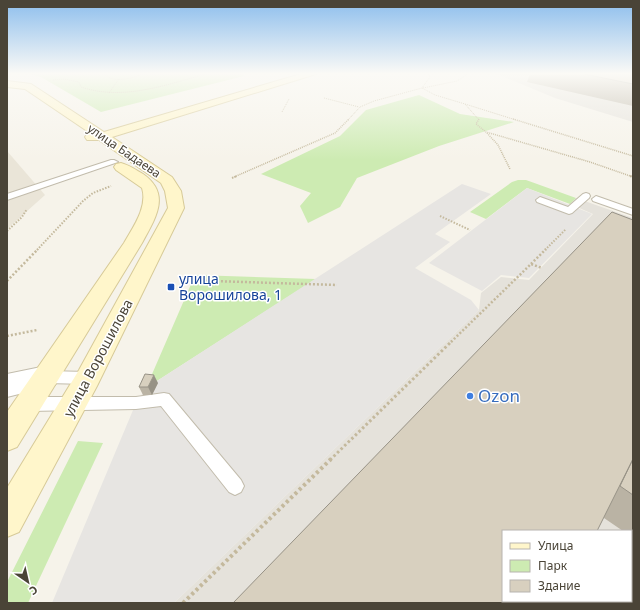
<svg xmlns="http://www.w3.org/2000/svg" width="640" height="610" font-family="'Noto Sans',sans-serif">
	<rect width="100%" height="100%" fill="#f6f3ea"/>
	<path fill="#eae5d8" d="M7,151L45,195L7,229Z"/>
	<path fill="#e5e2db" fill-rule="evenodd" d="M497,74H633V122L555,98Z
		M576,198L633,218V603H174L479,310L481,293L501,277L529,280L593,214L570,204ZM503,531H631V601H503Z"/>
	<path fill="#cdebb2" d="M30,74H240L244,76L101,112L41,77Z
		M419,95L460,114L514,122L439,146L357,178L340,207L308,223L300,206L311,193L261,174L340,136L366,110Z
		M518,180H526L576,198L570,204L527,188L486,219L470,212L512,182Z
		M195,275L316,279L146,388Z
		M78,441L103,443L28,603H7V582Z"/>
	<path fill="#e7e5e2" d="M462,184L491,194L435,234L450,242L415,268L471,300L479,310L174,603H52L136,403L146,388Z
		M527,188L592,214L529,278L501,275L482,291L429,263Z"/>
	<g fill="none" stroke-linecap="round" stroke-linejoin="round">
		<defs>
			<path id="lane" d="M111,160H114L118,162L7,200V194Z
				M586,193L589,194L590,196L589,198L572,213L569,214L537,202L536,200L540,197L568,207L583,194Z
				M596,196L633,209V215L593,201L592,199Z
				M46,371L88,372L93,374L95,378L93,382L88,384L46,383L41,381L39,377L41,373Z
				M164,393L169,394L241,480L244,486L241,492L235,495L229,492L161,406L136,409L29,411L24,409L21,404L24,399L29,397H136Z"/>
			<path id="street" d="M46,366L55,369L59,377L55,385L7,397V374Z"/>
			<path id="secondary" d="M301,74H316L112,137L172,177L181,191L184,208L97,386L19,532L7,537V488L79,370L168,208L165,191L161,183L99,140H87L85,137L87,134L90,133L25,89L7,87V81L31,84L104,132Z
				M121,163C129,165 136,170 143,174C172,194 155,219 142,243L17,447L7,451V412L124,243C133,227 148,207 142,188L116,170L114,167L116,164Z"/>
		</defs>
		<use href="#lane" stroke="#c2bcac" stroke-width="2"/>
		<use href="#street" stroke="#c2bcac" stroke-width="2"/>
		<use href="#secondary" stroke="#d7ca98" stroke-width="2"/>
		<path stroke="#c4b99d" stroke-width="1" stroke-dasharray="1 1" stroke-linecap="butt" d="M104,74C113,84 132,78 143,74
			M53,80L64,79L79,82L81,87C123,101 165,85 206,74
			M422,88L435,95L465,104L479,120
			M423,88L457,81L468,74
			M109,93L119,79
			M324,98L359,107
			M465,104L516,120
			M282,112L289,99
			M348,120L360,107L374,101L422,88L430,77L428,74"/>
		<path stroke="#c4b99d" stroke-width="1.5" stroke-dasharray="1 1" stroke-linecap="butt" d="M479,119L476,124L486,132L590,162L633,177
			M513,119L633,156
			M487,133L498,145L510,169
			M234,177L335,133L349,119"/>
		<path stroke="#c4b99d" stroke-width="2" stroke-dasharray="1.5 1.5" stroke-linecap="butt" d="M630,176L633,177
			M232,178L237,176
			M440,216L470,230
			M7,231L22,217L27,209
			M37,250L83,201L93,193L111,186
			M545,250L566,229"/>
		<path stroke="#c4b99d" stroke-width="2.5" stroke-dasharray="2 2" stroke-linecap="butt" d="M531,264L546,249
			M181,280L337,285
			M7,281L38,249
			M7,336L37,330
			M451,342L531,264L542,268"/>
		<path stroke="#c4b99d" stroke-width="3" stroke-dasharray="2.5 2.5" stroke-linecap="butt" d="M330,460L452,341"/>
		<path stroke="#c4b99d" stroke-width="4" stroke-dasharray="3 3" stroke-linecap="butt" d="M183,603L331,459"/>
		<use href="#lane" fill="#fff" fill-rule="evenodd"/>
		<use href="#street" fill="#fff" fill-rule="evenodd"/>
		<use href="#secondary" fill="#fff6cb" fill-rule="evenodd"/>
	</g>
	<path fill="#bab3a4" d="M530,74H633V106L527,82Z
		M633,220V539L631,537V531H623L604,518Z
		M158,383L152,395H143L139,387Z"/>
	<path fill="#979286" d="M154,375L158,383L152,395L148,387Z"/>
	<path fill="#d8d0bf" stroke="#979286" d="M584,74H633V84Z
		M612,212L633,220V459L597,531H503V601H563L562,603H233Z
		M145,374L154,375L148,387H139Z
		M633,459V495L620,486Z"/>
	<linearGradient id="sky" x2="0" y2="1"><stop stop-color="#8dbeed"/><stop offset="0.46" stop-color="#fbfaf6"/><stop offset="1" stop-color="#fbfaf6" stop-opacity="0"/></linearGradient>
	<rect width="640" height="160" fill="url(#sky)"/>
	<rect fill="#1a4fb4" stroke="#fff" stroke-width="1.5" x="167" y="283" width="8" height="8" rx="2"/>
	<circle fill="#3f7fe0" stroke="#fff" stroke-width="1.5" cx="470" cy="396" r="4"/>
	<g text-anchor="middle" stroke-width="3" stroke-linejoin="round" paint-order="stroke">
		<g font-size="12" fill="#4a4437" stroke="#fff">
			<text transform="translate(124 151) rotate(34)" y="4">улица Бадаева</text>
		</g>
		<g font-size="14" fill="#164399" stroke="#fff" text-anchor="start">
			<text x="179" y="284">улица<tspan x="179" dy="16">Ворошилова, 1</tspan></text>
		</g>
		<g font-size="14" fill="#4a4437" stroke="#fff">
			<text transform="translate(98 358) rotate(-62)" y="5">улица Ворошилова</text>
		</g>
		<g font-size="17" fill="#366cbe" stroke="#fff" text-anchor="start">
			<text x="478" y="402">Ozon</text>
		</g>
	</g>
	<rect width="640" height="610" fill="none" stroke="#4a4437" stroke-width="16"/>
	<rect x="502" y="530" width="130" height="72" fill="#ffffff" stroke="#b7b4af"/>
	<rect x="510" y="543" width="20" height="6" fill="#fff6cb" stroke="#b7b4af"/>
	<text x="538" y="550" font-size="12" fill="#4a4437">Улица</text>
	<rect x="510" y="560" width="20" height="12" fill="#cdebb2" stroke="#b7b4af"/>
	<text x="538" y="570" font-size="12" fill="#4a4437">Парк</text>
	<rect x="510" y="580" width="20" height="12" fill="#d8d0bf" stroke="#b7b4af"/>
	<text x="538" y="590" font-size="12" fill="#4a4437">Здание</text>
	<g transform="translate(28 582) rotate(146)" stroke="#ffffff" stroke-width="3" paint-order="stroke">
	<path d="M0-3L7 15L0 10L-7 15Z" fill="#4a4437"/>
	<text y="-6" font-size="11" font-weight="bold" text-anchor="middle" fill="#4a4437">С</text>
	</g>
</svg>
